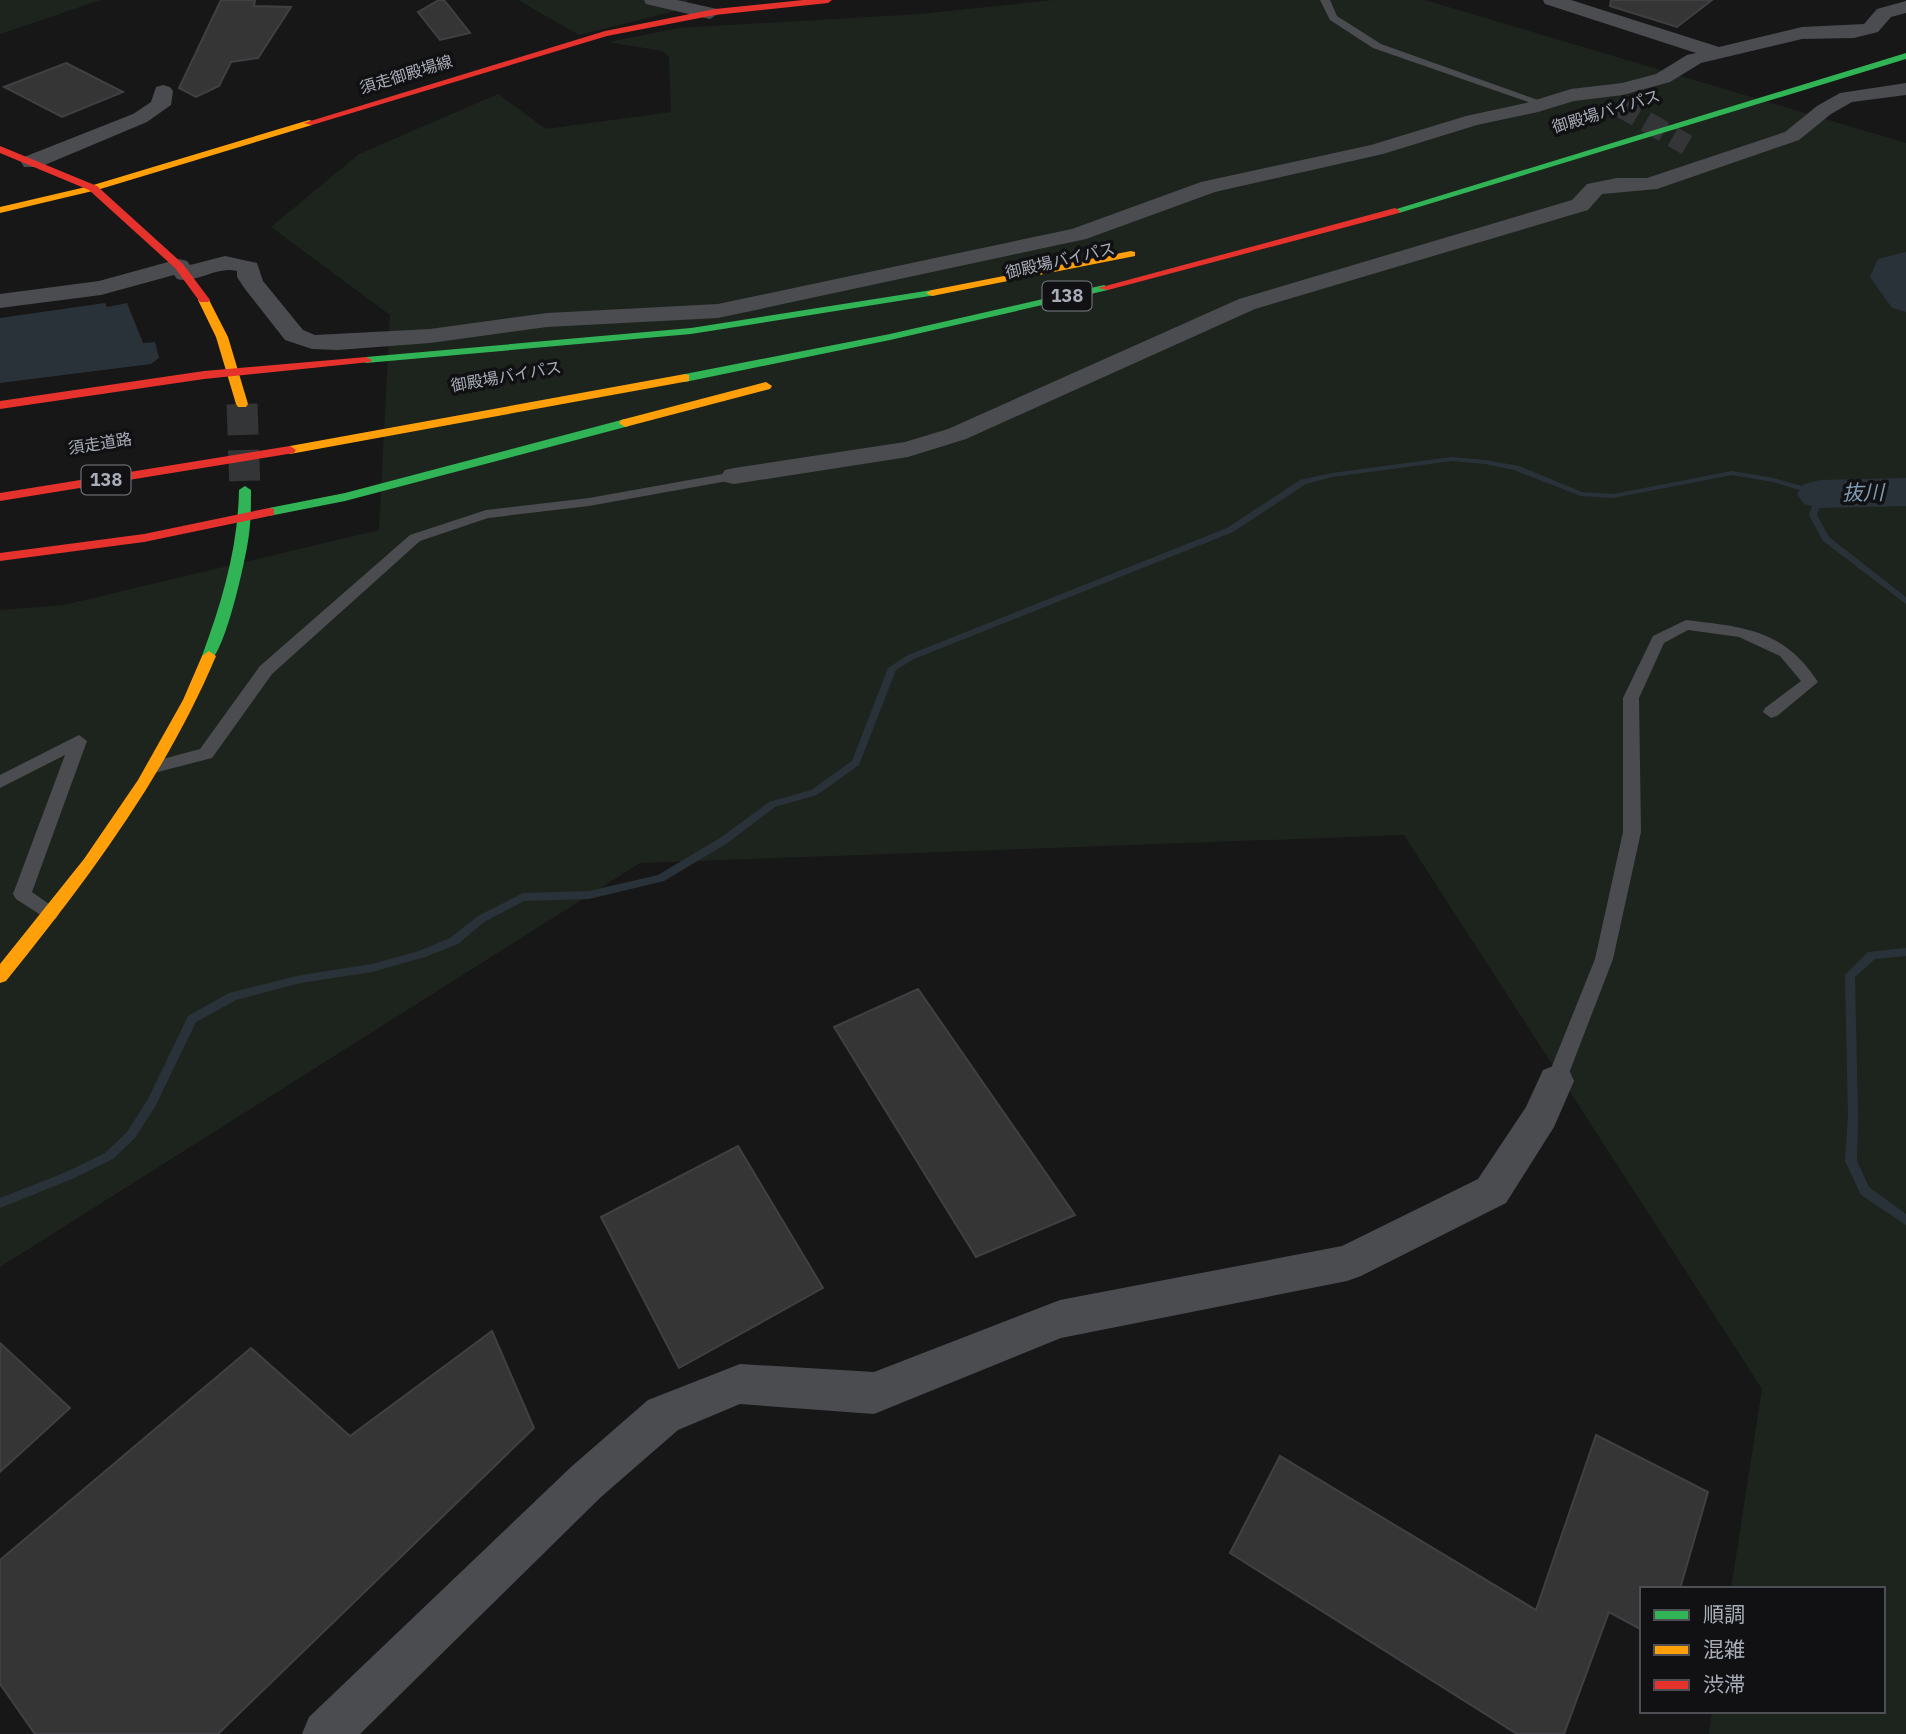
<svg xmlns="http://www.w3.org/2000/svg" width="1906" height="1734" font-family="'IBM Plex Sans','Noto Sans JP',sans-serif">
	<rect width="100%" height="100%" fill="#171717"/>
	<path fill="#1d241e" d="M0,0H101L0,34Z
		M518,0H688L683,9L579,35Z
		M1053,0H1425L1906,143V1734H1709L1712,1711H1883V1589H1731L1762,1389L1404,835L640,863L0,1267V610L64,605L379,530L390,315L271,227L359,154L498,94L546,129L671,112L669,57L662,51L609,42L678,28L920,14Z"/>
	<path fill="#2a3239" d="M105,303L107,307L127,303L143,343L155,342L159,358L151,364L0,383V318Z"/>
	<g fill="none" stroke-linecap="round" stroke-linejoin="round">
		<path fill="#2a3239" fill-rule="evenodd" d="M1452,457L1485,460L1519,466L1582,492L1613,494L1732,471L1774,478L1823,492L1824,494L1817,515L1829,537L1906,597V604L1823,541L1809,515L1816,495L1773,482L1732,475L1613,498L1581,496L1514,470L1485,464L1452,461L1332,477L1306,484L1233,532L914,659L896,670L859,765L817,795L775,807L726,844L664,881L589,899L524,901L484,922L458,944L425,957L372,972L301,983L236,1000L196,1022L156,1105L135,1138L113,1159L72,1179L0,1208V1198L64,1173L105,1153L127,1132L148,1099L188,1016L229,993L301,975L372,964L419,951L450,938L478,916L523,893L589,891L658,875L720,838L769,802L811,790L852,761L888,668L908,655L1227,528L1300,480L1332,473Z
			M1906,948V956L1875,959L1855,977L1858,1116L1857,1161L1869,1187L1906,1214V1225L1861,1195L1845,1161L1848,1116L1845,975L1868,952Z"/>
		<path fill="#2a3239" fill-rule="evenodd" d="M1906,252V312L1892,308L1870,277L1878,259Z
			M1906,478V506L1820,508L1804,504L1797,494L1804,484L1820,480Z"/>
	</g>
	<path fill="#353536" stroke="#3f4043" stroke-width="2" d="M221,0H255L254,6L291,7L258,58L231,62L219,86L196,97L179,88Z
		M439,0H444L470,33L440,40L418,12Z
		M1611,0H1712L1677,27L1610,6Z
		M66,63L123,92L62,117L4,87Z
		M918,989L1075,1215L976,1257L834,1027Z
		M738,1146L823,1288L679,1368L601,1217Z
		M492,1331L534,1428L218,1734H35L0,1684V1560L251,1348L350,1436Z
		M0,1343L70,1408L0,1472Z
		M1596,1435L1708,1492L1680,1589H1642V1630L1609,1612L1564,1734H1517L1230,1553L1280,1456L1536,1610Z"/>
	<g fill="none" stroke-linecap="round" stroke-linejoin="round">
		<path stroke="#343537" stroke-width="21" stroke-dasharray="21 10" stroke-linecap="butt" d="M1619,106L1687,145"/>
		<path stroke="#343537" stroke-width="31" stroke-dasharray="31 15" stroke-linecap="butt" d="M242,404L245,490"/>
		<path fill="#4b4c50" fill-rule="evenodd" d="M1320,0H1330L1337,16L1381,44L1549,104L1540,106L1373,48L1330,20Z
			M734,472L741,476L739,479L589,506L488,518L420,541L272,674L212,758L154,773L146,767L148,763L200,749L260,666L410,535L486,510L589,498Z
			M1686,620C1743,627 1784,629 1818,682L1777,716L1771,718L1763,712L1765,708L1801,681L1780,656L1739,637L1688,630L1664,643L1639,698L1641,832L1613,959L1566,1081L1563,1087L1556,1089L1549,1087L1546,1081L1595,959L1623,832V698L1653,636Z
			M79,735L87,741L32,892L56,909L59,914L56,919L50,921L16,899L13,894L65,755L0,788V775Z"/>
		<path fill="#4b4c50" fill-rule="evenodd" d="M644,0H677L717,9L719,13L710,19L646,4Z
			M1543,0H1571L1719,47L1802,27L1864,24L1877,9L1906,1V13L1891,17L1878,32L1854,38L1802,39L1701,63L1670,82L1623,95L1574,101L1538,112L1477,125L1383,154L1215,192L1086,239L718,318L547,327L430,343L338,350L312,349L285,340L245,289L237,277V271C216,266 197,284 177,279L174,275L101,295L0,308V294L99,281L179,259L187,261L190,265L225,256L257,263L263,281L303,330L315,335L430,329L547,313L718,304L1072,229L1201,182L1371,145L1466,116L1526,103L1571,89L1622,83L1656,74L1687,55L1696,53L1545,4Z
			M1906,83V95L1852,102L1831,114L1799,140L1657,189L1602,194L1588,210L1255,309L966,439L908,457L734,484L725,482L721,476L725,470L734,468L905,442L948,429L1239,299L1572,200L1587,184L1617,178H1647L1785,132L1817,106L1840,93Z
			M163,85L170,87L173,91L171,105L147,122L40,167H24L21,162L24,157L133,114L151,102L156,87Z
			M1556,1065L1569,1070L1574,1081L1554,1127L1506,1203L1361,1276L1347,1281L1061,1338L874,1414L740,1404L678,1430L601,1497L360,1734H302L309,1717L571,1467L648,1400L740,1364L874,1372L1060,1300L1342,1246L1478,1179L1526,1107L1543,1070Z"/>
		<path fill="#30b455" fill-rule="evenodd" d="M1906,53V59L1399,213L1390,211Z
			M1104,285L1110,288L1108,290L890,340L685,382L679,378L685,374L890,334Z
			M932,290L938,293L936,295L691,334L366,363L360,360L366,357L691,328Z
			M625,419L631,423L629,426L345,501L269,516L263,512L269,508L345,493Z
			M245,486L251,490C251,505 251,519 249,534C247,554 225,655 209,661L202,656C222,602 238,548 239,490Z"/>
		<path fill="#ff9f0a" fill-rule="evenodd" d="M309,120L312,121V125L97,190L0,213V207L90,186Z
			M1131,251L1135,252V256L932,296L926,293L932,290Z
			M200,298H208L228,337L248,404L246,407H238L236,404L216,337L198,300Z
			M685,374L689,375V381L290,454L284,450L290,446Z
			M766,382L772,386L770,389L625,427L619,423L621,420Z
			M209,651L216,656C165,777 88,879 6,981L0,983V964L84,859L138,780L183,700L202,656Z"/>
		<path fill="#e5322d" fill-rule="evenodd" d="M803,0H832L828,3L715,15L607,36L312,125L304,123L605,31L715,9Z
			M0,146L97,186L183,264L210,300L208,302H200L175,268L89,190L0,153Z
			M1395,208L1400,211L1399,213L1108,290L1098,288Z
			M366,357L372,360L370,362L204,379L0,409V401L204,371Z
			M290,446L296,450L294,453L0,501V493Z
			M269,508L274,509V515L144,542L0,561V553L144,534Z"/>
	</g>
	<g text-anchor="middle" stroke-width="7" stroke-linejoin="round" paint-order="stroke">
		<g font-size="16" fill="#a8adb8" stroke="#111113">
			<text transform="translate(406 74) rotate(-17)" y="6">須走御殿場線</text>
			<text transform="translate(1606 111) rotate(-17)" y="6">御殿場バイパス</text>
			<text transform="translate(1060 260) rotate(-13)" y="6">御殿場バイパス</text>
			<text transform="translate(506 376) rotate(-10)" y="6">御殿場バイパス</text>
			<text transform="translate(100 443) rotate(-9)" y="6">須走道路</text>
		</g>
		<g fill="#111113" stroke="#7b7e86" stroke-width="2">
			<rect x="1042.5" y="281.5" width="49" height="29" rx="5"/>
			<rect x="81.5" y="465.5" width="49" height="29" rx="5"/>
		</g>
		<g font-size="18" font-weight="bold" fill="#a8adb8">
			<text x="1067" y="302">138</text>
			<text x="106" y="486">138</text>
		</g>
		<g font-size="21" font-style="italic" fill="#7f9bb3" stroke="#111113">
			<text transform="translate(1863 493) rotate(-1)" y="7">抜川</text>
		</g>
	</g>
	<rect x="1640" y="1587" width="245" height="126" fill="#111113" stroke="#4d4f55" stroke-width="2"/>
	<rect x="1654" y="1610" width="35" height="10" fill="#30b455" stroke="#4d4f55" stroke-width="2"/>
	<text x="1703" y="1622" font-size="21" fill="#a8adb8">順調</text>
	<rect x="1654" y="1645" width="35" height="10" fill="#ff9f0a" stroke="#4d4f55" stroke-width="2"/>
	<text x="1703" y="1657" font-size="21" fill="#a8adb8">混雑</text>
	<rect x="1654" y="1680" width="35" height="10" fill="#e5322d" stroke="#4d4f55" stroke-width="2"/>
	<text x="1703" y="1692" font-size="21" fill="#a8adb8">渋滞</text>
</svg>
